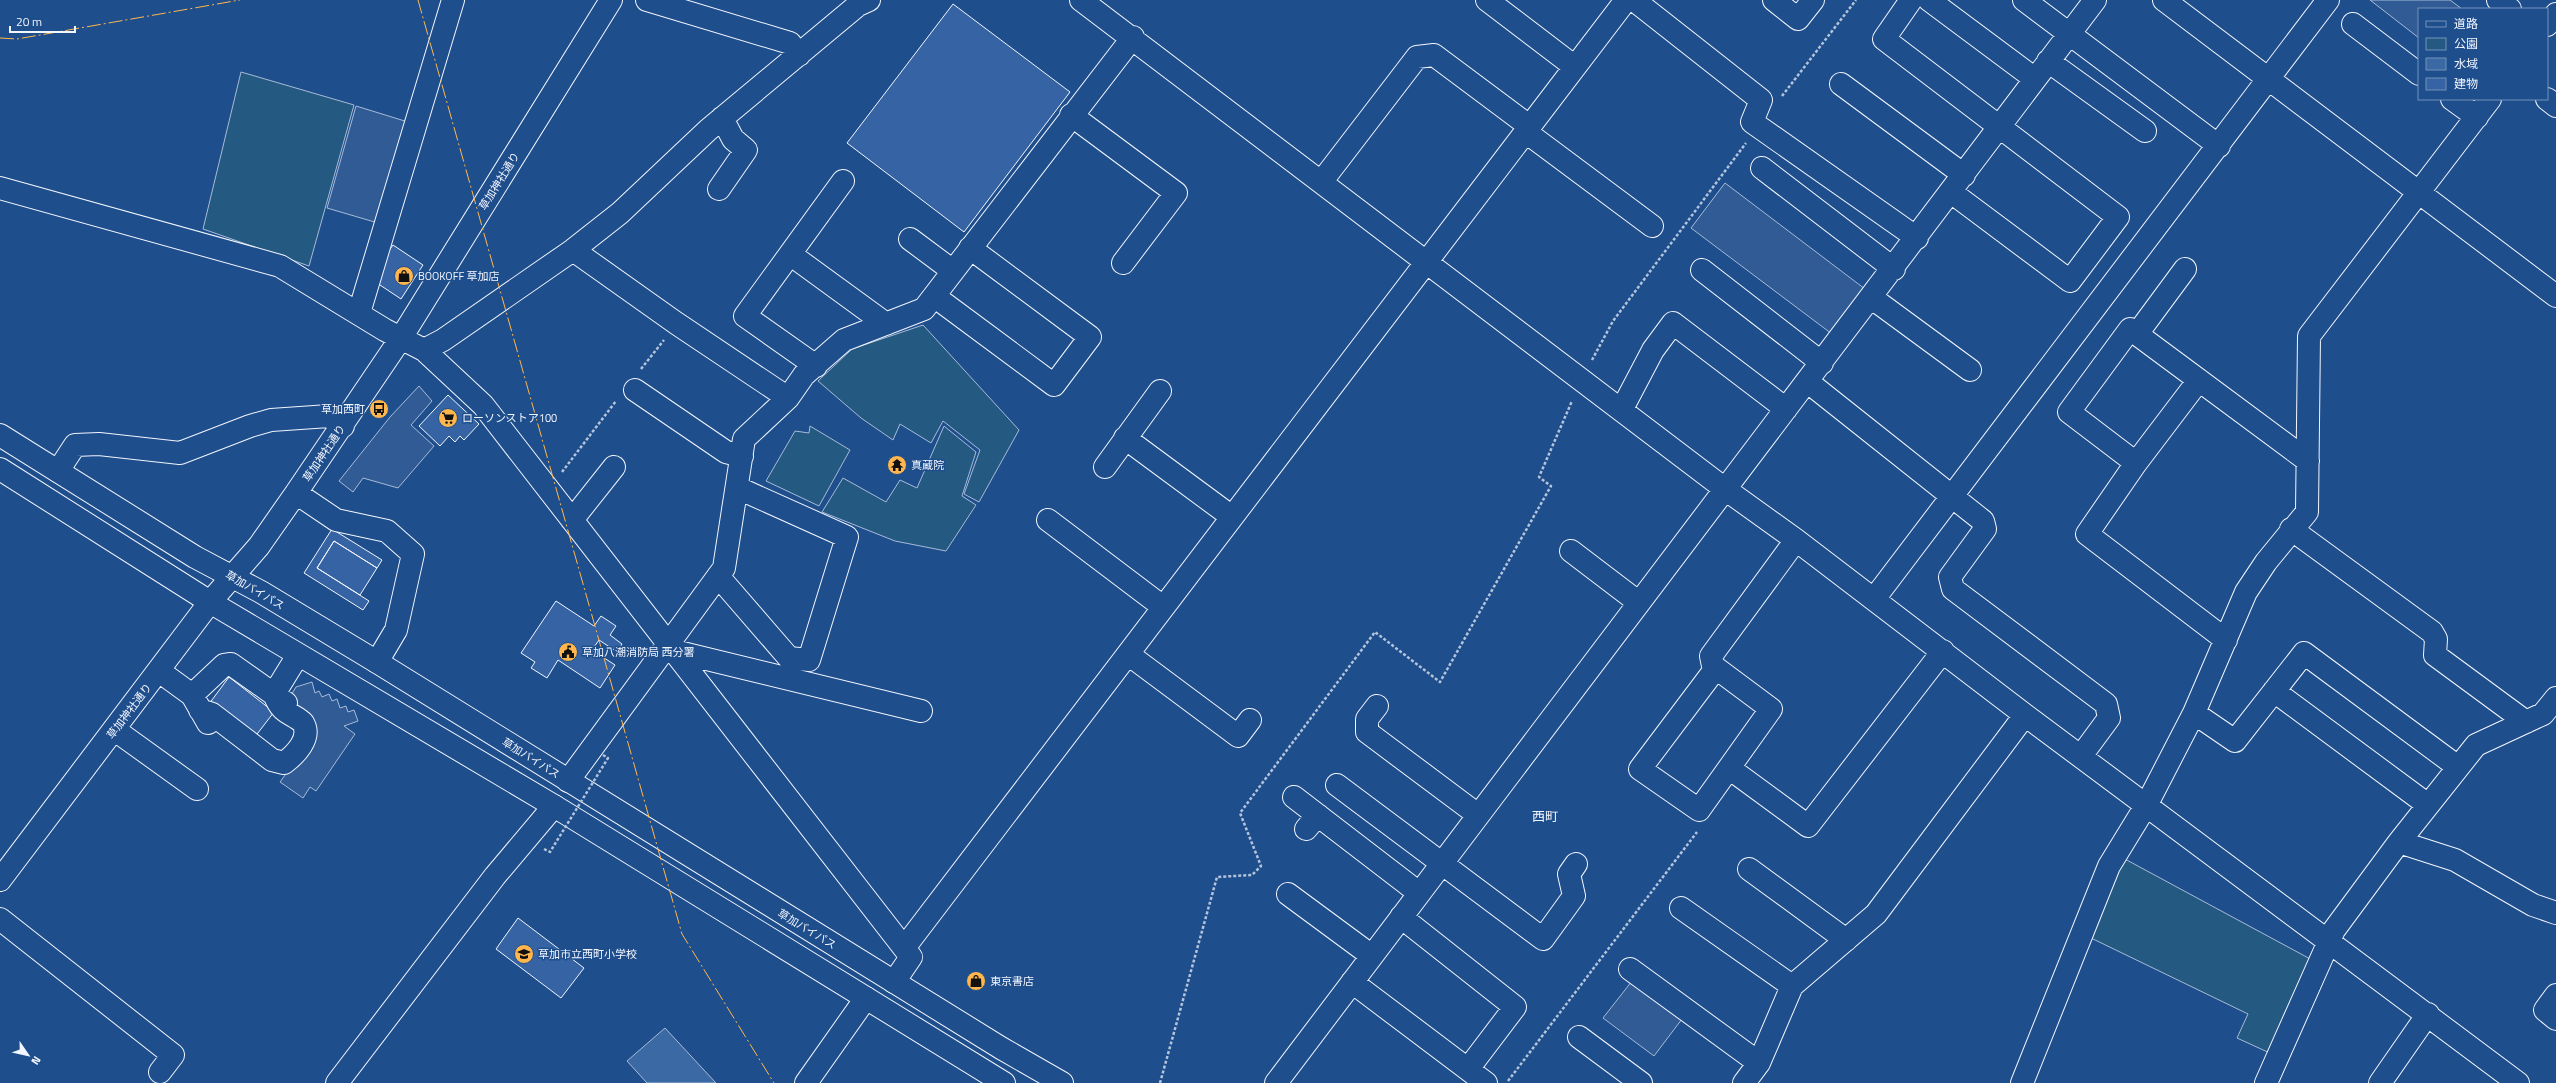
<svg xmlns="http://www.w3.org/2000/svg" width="2556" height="1083" font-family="'Titillium Web','Noto Sans JP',sans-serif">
	<rect width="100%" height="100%" fill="#1f4e8c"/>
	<path fill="#245a82" stroke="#a8bbd7" d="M241,72L354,105L309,266L203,229Z
		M923,325L1019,430L979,502L964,494L980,450L943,421L931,443L900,424L893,440L861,418L818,381L852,349Z
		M810,426L850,450L819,506L766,481L795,431L809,433Z
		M944,426L976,452L962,496L976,505L946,551L895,541L822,512L843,478L886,502L900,480L917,488Z
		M2123,858L2314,961L2272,1054L2237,1038L2248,1014L2091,938Z"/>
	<path fill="#305b95" stroke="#a8bbd7" d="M2370,0H2450L2462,9H2419V38Z
		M356,106L408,122L378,223L327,208Z
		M1725,183L1865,289L1832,334L1691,228Z
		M419,386L432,401L411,425L434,446L398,488L363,478L353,492L339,481L390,417Z
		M312,682L315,693L319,691L322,697L329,694L332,701L337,699L340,708L346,706L348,712L354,710L358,721L344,726L355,734L316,791L310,787L303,798L280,782L309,742L284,707L296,687Z
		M1632,981L1682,1019L1654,1056L1603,1018Z"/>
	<path fill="#3b69a3" stroke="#a8bbd7" d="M665,1028L716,1083H647L627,1061Z"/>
	<path fill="#3563a3" stroke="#f2f6ff" d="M953,4L1070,92L964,232L847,143Z
		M393,245L423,265L401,299L377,283L383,259Z
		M448,395L479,424L464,440L460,436L455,442L449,436L440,446L419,426Z
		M332,529L382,560L377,568L334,541L317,568L369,601L363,610L304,573Z
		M334,541L377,568L360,595L317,568Z
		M556,601L594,626L601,616L616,626L610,635L622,644L617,652L599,640L592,650L615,665L600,688L558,660L547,678L531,668L535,662L521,653Z
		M229,677L274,712L254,738L209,704Z
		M518,918L584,968L561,998L496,949Z"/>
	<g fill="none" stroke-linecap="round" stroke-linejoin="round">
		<defs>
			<path id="minor" d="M647,0L790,43L799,55
				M1081,0L1725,489L1796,540L2025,715L2518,1083
				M1487,0L1575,67
				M1634,0L1761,100L1752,122L1917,238
				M1774,0L1798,19L1813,0
				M1911,0L1884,39L2118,217L2070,281L1951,192
				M1929,0L2035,79
				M2024,0L2219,146
				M2164,0L2556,296
				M2498,0L2510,9
				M2353,24L2419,74
				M2547,25L2556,14
				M2048,61L2145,131
				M1841,84L1964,175
				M2452,99L2477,117
				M2547,99L2556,106
				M1071,115L1176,193L1123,263
				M1526,132L1652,226
				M1762,168L1894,269
				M1322,181L1417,57L1434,55L1529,126
				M0,188L280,266L385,330L424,350L483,405L911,957L894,982
				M719,189L746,150L733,139L722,118
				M910,239L953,271
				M573,250L676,323L788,398
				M790,254L886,324
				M1702,270L1822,363
				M934,296L1054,385L1090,337L970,248
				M1872,298L1970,370
				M359,313L453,0
				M2137,334L2185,269
				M424,350L443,340L573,250L620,213L708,130L858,5L869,0
				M816,366L745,316L843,181
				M2199,380L2136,463L2087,534L2226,640
				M1808,382L1983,521L1985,529L1950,577L1953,589L2106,704L2109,718L2081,756
				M635,390L726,452L742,456
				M1622,409L1653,350L1673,323L1786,409
				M1125,438L1232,517
				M2136,463L2069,412L2130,329L2308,461
				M1105,467L1160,391
				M58,471L75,445L99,444L180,453L250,426L271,420L329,416L343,426
				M296,493L336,520L387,531L413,554L396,630L377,662
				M572,520L614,467
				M1048,520L1163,607
				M2291,529L2432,632L2436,639L2435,655L2526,722
				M1571,551L1638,602
				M718,576L789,658L809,660L847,537L738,488
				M1874,599L2328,0
				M674,651L921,711
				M1128,654L1238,736L1250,720
				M1716,668L1640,769L1699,810L1771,709L1716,668L1713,666L1711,656L1796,540
				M159,671L192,695L208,723
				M2274,691L2428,805
				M274,694L298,655
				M192,695L224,665L231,664L286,703
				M1377,706L1367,719V732L1478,815
				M200,710L212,714L272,760L284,763C295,755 312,738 303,723C298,717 287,714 282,708C279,705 276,699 274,694
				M2194,713L2235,741L2304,653L2458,767
				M115,730L197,789
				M1729,768L1808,826L1943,651
				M568,781L724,568L744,439L788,398L804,375L844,340L924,309L1133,37
				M1337,785L1543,939L1574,896L1569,874L1576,864
				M1294,797L1419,893
				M1306,829L1318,815
				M2399,842L2455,860L2533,905L2556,913
				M1749,869L1846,940
				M0,880L210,602L259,546L296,493L401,338L611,0
				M1288,894L1372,956
				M1681,908L1792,986
				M1401,917L1515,1007L1468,1069
				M0,919L173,1055L160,1072
				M904,948L1626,0
				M1630,969L1759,1063
				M1352,982L1486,1083
				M2556,995L2545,1010L2556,1019
				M1579,1037L1641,1083
				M337,1083L495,876L554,806
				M806,1083L866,998
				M1276,1083L2095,0
				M1744,1083L1759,1063L1792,986L1876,914L2025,715
				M2022,1083L2109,866L2147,804L2194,713L2246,592L2266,562L2307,512L2309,336L2490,99
				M2266,1083L2334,930L2399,842L2476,745L2543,714L2556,698
				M2380,1083L2428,1014"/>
			<path id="highway" d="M0,435L195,557L261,592L377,662L1001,1048L1062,1083
				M0,469L210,602L554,806L1004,1083"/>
		</defs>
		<use href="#minor" stroke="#f2f6ff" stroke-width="24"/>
		<use href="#highway" stroke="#f2f6ff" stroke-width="24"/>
		<path stroke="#b3c4dc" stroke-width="2.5" stroke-dasharray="3 2" stroke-linecap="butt" d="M1782,96L1856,0
			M1592,360L1613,321L1746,143
			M641,369L664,340
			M562,472L616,401
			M1508,1081L1697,832
			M1160,1083L1217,877L1252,875L1261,866L1240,813L1375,632L1440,682L1551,486L1539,477L1572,401"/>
		<use href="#minor" stroke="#1f4e8c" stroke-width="22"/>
		<use href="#highway" stroke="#1f4e8c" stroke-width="22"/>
		<path stroke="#b3c4dc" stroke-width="2.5" stroke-dasharray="3 2" stroke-linecap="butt" d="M544,849L550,852L608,758L603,755"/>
		<path stroke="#ffb74d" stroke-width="1" stroke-dasharray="14 3 2 3" stroke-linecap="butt" d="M418,0L682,934L774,1083
			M0,38L17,39L240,0"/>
	</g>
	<defs>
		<symbol id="shop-disc" viewBox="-11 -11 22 22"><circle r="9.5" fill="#ffb74d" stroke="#1f4e8c"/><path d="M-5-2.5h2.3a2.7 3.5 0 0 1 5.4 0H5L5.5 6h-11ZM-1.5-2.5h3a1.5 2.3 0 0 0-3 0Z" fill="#111"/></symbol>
		<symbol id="bus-disc" viewBox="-11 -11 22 22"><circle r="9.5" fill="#ffb74d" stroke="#1f4e8c"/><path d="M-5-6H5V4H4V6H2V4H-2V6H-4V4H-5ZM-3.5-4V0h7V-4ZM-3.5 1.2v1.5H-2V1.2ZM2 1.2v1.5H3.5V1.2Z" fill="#111"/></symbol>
		<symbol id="supermarket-disc" viewBox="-11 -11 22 22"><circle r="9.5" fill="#ffb74d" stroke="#1f4e8c"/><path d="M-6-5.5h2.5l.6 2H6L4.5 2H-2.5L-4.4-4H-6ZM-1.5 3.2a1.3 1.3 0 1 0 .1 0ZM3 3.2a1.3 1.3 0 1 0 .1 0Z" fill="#111"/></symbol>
		<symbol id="temple-disc" viewBox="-11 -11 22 22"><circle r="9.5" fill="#ffb74d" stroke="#1f4e8c"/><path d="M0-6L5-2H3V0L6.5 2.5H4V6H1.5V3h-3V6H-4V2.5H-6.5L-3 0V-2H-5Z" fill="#111"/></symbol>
		<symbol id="civic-disc" viewBox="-11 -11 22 22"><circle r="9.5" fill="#ffb74d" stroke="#1f4e8c"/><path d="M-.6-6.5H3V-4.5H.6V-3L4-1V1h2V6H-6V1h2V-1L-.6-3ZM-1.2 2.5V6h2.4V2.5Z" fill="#111"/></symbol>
		<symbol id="school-disc" viewBox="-11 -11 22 22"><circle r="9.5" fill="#ffb74d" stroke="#1f4e8c"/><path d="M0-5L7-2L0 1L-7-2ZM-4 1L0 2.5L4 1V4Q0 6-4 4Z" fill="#111"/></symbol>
	</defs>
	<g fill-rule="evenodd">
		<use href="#shop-disc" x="393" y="265" width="22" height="22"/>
		<use href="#bus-disc" x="368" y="398" width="22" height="22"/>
		<use href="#supermarket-disc" x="437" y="407" width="22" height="22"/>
		<use href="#temple-disc" x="886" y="454" width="22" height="22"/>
		<use href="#civic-disc" x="557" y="641" width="22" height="22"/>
		<use href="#school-disc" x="513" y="943" width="22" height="22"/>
		<use href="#shop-disc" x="965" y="970" width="22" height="22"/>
	</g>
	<g text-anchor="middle" stroke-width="3" stroke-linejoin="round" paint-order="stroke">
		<g font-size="11" fill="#f2f6ff" stroke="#1f4e8c">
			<text transform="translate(499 181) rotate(-58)" y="4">草加神社通り</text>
			<text transform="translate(324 453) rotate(-56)" y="4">草加神社通り</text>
			<text transform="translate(255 590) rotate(30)" y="4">草加バイパス</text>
			<text transform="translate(129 711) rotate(-53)" y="4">草加神社通り</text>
			<text transform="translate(531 758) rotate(32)" y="4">草加バイパス</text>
			<text transform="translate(807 929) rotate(31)" y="4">草加バイパス</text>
		</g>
		<g font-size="11" fill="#f2f6ff" stroke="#1f4e8c" text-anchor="start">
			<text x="418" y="280">BOOKOFF 草加店</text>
			<text x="365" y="413" text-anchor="end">草加西町</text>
			<text x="462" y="422">ローソンストア100</text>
			<text x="911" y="469">真蔵院</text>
			<text x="582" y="656">草加八潮消防局 西分署</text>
			<text x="538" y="958">草加市立西町小学校</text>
			<text x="990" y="985">東京書店</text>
		</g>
		<g font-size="13" fill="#f2f6ff" stroke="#1f4e8c">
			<text x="1545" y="821">西町</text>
		</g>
	</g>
	<rect x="2418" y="8" width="130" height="92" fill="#1f4e8c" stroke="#7391ba"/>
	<rect x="2426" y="21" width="20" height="6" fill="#1f4e8c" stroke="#7391ba"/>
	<text x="2454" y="28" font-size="12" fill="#f2f6ff">道路</text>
	<rect x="2426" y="38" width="20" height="12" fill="#245a82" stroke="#7391ba"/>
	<text x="2454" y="48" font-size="12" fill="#f2f6ff">公園</text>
	<rect x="2426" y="58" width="20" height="12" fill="#3b69a3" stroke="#7391ba"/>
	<text x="2454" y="68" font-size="12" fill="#f2f6ff">水域</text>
	<rect x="2426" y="78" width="20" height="12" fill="#3563a3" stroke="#7391ba"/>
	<text x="2454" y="88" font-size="12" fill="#f2f6ff">建物</text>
	<g transform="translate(28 1055) rotate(124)" stroke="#1f4e8c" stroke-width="3" paint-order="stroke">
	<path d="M0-3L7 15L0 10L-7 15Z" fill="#f2f6ff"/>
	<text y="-6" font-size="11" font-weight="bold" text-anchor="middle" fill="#f2f6ff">N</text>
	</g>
	<path d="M10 26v6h65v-6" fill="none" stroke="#f2f6ff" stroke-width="2"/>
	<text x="16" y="26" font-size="12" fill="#f2f6ff" stroke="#1f4e8c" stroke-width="3" paint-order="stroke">20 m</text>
</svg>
